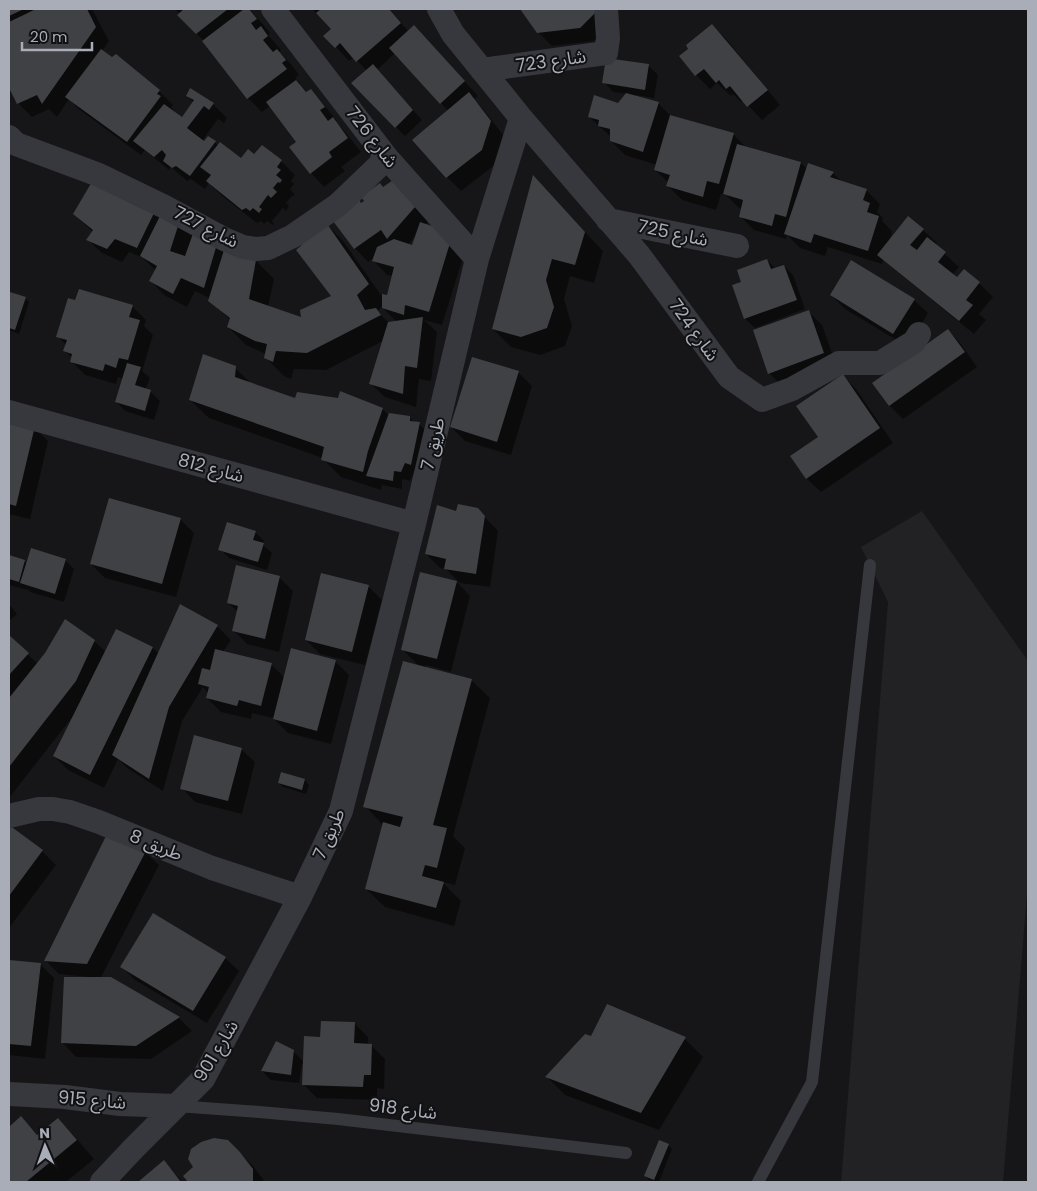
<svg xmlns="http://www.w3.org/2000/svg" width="1037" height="1191" font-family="Poppins,'Noto Sans Arabic',sans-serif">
	<rect width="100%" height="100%" fill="#161618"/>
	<path fill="#222225" d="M922,511L1028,661V883L1003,1182H841L888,602L861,547Z"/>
	<path fill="#0007" fill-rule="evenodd" d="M9,9H92L109,41L102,51L159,91L173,105L171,107L174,111L173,112L182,119L194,103L187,96L190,90L213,104L227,118L224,123L218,119L202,141L205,143L215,142L218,146L241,160L255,156L262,146L281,161L295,175L291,181L294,184L290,189L295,195L294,196L293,195L286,203L289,206L286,211L283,208L272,221L274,224L273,225L267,221L264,224L261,221L257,223L221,195L209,183L205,189L191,179L187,181L171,167L169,170L145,150L141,155L80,110L69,99L57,117L49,109L32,117L18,103L9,85Z
		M175,9H250L253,14L261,22L270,33L268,35L281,50L279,52L291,64L299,75L295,78L300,83L299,84L308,93L311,91L324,105L337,121L336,122L346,133L361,152L341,167L345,171L324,187L311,173L298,142L270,106L262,112L248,98L204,41L178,15L180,14Z
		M312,9H389L409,32L428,41L478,96L474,99L482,108L504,136L496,164L461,191L447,177L448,111L395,53L377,70L422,120L405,136L353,84L367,71L354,57L349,61L336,47L333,29Z
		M521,9H609L608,27L594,41L552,46L538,32Z
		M712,25L726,39L780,105L762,120L743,100L741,102L733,94L731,96L717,83L710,89L696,75Z
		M607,59L649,66L658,75L654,98L636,95V97L658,103L671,116L733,134L747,148L801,163L807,169L808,165L833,173L843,183L866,190L880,204L877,212L883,218L882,221L892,231L889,243L923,230L937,243L935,245L959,267L952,275L957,279L964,270L979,283L993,297L979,314L986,320L974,334L893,268L883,259L882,264L828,247L825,256L800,248L787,235L786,239L754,230L740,216L742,209L738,207L726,195L721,194L716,210L682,200L668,186L669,183L655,170L657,165L625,155L611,141V137L589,117L618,104L627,94L613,92L604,82Z
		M534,178L603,251L594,283L570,276L564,299L572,326L565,346L540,355L511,347L493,329Z
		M396,180L428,222L425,225L466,248L442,325L424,320L437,332L431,381L419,379L416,407L385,397L371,384L383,341L326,370L294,369L291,379L284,376L266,358V354L246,345L228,327L230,320L210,300V298L195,291L187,307L164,295L151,281L155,270L143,258L129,252L122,262L102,253L88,240L93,232L74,214L93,181L216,245L225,253L256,261L274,279L268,307L303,319L333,297L325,223L343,241L381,295L388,297L393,276L387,275L374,261L375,257L368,262L355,248L358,199L362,204ZM416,235L412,246L408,245ZM382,307L397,322L389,323L377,311Z
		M767,260L776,269L784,266L793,275L805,309L755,328L745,319L733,286L743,283Z
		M11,293L25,298L29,302L19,334L9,330V299Z
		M831,295L914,300L928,313L908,347L845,309Z
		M132,306L146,320L144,326L153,335L142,371L150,378L145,390L151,392L160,401L154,420L125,411L116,401L123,379L118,377L116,384L85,375L71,361L72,358L65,351L66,345L58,336Z
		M808,311L822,325L837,367L783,387L769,373Z
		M948,330L961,344L977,367L903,419L890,406L874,383Z
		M235,368L252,384L296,399L339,400L341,393L383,409L389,416L410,418L415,423L419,424L428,433L420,473L414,471L410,481L402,479V489L382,485L381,490L341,477L323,459V458L209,418L190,400Z
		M518,372L532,386L511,455L465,441L451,427Z
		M843,376L856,389L893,443L821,492L807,479L792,456L819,438Z
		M9,421L34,427L48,441L30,519L9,514Z
		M477,509L498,531L490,587L460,583L446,569L440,568L426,554L457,513Z
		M180,519L194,533L176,597L105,578L91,564Z
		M255,532L264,541L263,545L272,553L267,570L229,558L220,549Z
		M9,556L24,561L27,564L65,560L74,569L64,602L30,592L28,589V590L9,585Z
		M421,574L459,583L457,582L470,596L451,672L426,665L425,668L471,680L490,698L453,836L465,848L455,885L442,882L461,901L454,926L385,907L366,889L383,825L365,806L419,666L402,649Z
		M280,578L293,591L279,652L247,644L233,630L238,612L228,603Z
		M368,586L382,600L365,665L320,654L306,640Z
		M9,604L17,614L9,621Z
		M217,626L231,640L223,652L271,664L285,678L335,661L349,675L331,744L288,733L273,718L252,713L251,719L221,712L207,698L208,693L203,687L182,721L163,791L127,768L118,759L104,788L68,770L54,756L75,715H74L9,798V637L38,664L94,641L106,652L117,631L153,648L159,654Z
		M241,749L255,762L242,814L195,802L182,788Z
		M305,780L309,785L306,794L283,787L279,783Z
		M9,827L42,851L56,865L9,928Z
		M145,852L159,865L100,979L179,1018L192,1031L151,1059L76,1057L63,1043L89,977L59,974L45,960Z
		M225,958L239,971L207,1023L135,980L122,967Z
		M9,961L40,964L54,978L45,1059L9,1055Z
		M354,1023L368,1037V1045H371L385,1059L384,1089L377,1088V1100L317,1098L303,1084L304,1065L302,1064L299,1083L271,1080L262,1071L293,1051L304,1062L322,1038Z
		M592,1038L685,1039L703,1057L659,1130L565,1095L547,1077Z
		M21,1118L38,1135L58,1119L76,1138L94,1159L66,1182H9V1128Z
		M227,1141L253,1166L265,1182H189L184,1176Z
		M668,1145L672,1149L659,1182H655L649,1180L645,1176Z
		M163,1162L183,1182H140Z"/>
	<path fill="#404145" d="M9,9H24L9,16Z
		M36,9H87L96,27L42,104L37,95L17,104L9,88V22Z
		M184,9H228L196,34L177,15Z
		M244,9H249L257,19L251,23L256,30L261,26L268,36L263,40L273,52L277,49L286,60L282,63L287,69L247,99L202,41Z
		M321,9H389L401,23L356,62L340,43L335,48L323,36L331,29L316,13Z
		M520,9H595V13L580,28L537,33Z
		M712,24L768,90L747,107L730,86L726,89L719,80L716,83L704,69L695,76L679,56L688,49L686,45Z
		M414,25L465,81L440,104L389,48Z
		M101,49L112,57L116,54L160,90L157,94L161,96L127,142L65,97Z
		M606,58L649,64L645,90L602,83Z
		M373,64L413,110L395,128L351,83Z
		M296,80L306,92L311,89L325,107L320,110L328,121L333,117L348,138L329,152L332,157L310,174L289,147L296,142L266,102Z
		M190,88L214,103L209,110L204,106L187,128L204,141L208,136L216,141L190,176L176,166L172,168L163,161L166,155L162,150L154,157L133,141L164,104L182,117L194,100L186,96Z
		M469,92L491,121L482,150L446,178L412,140Z
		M626,93L659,102L643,152L610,141V129L598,126L599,120L588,117L594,95L618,103Z
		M670,115L734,133L719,184L707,181L703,197L666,186L670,175L654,170Z
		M220,142L241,158L248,149L254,154L262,145L282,160L277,167L281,170L276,175L282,180L280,183L278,182L273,188L277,192L271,198L268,195L259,207L262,209L259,213L253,208L250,211L246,208L242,210L206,181L211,175L200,167Z
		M737,144L801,162L786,217L775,214L772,226L739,217L743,200L723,194Z
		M808,163L834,172L830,177L867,189L863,200L870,203L867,212L879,216L868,251L814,234L811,243L784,234Z
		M533,175L585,232L575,265L552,259L546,280L554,307L547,328L521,337L492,329Z
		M396,178L415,207L387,239L381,230L354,249L330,217L358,197L361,203L364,201L361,197L380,183L383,187Z
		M93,180L155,211L137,248L115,239L107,249L86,240L93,230L73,214Z
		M163,210L180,220L170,251L185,256L195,228L217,244L204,288L181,278L173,294L149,281L157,266L140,256Z
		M908,216L924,229L910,245L917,250L927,237L946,252L938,262L957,277L964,269L980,282L966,300L973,305L959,321L877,255Z
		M325,221L369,284L357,295L365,310L376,308L381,315L307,353L276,351L273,362L264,358L267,344L255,341L227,327L230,318L208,301L224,250L256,260L249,299L301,317L300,310L331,296L296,250L302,245L297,237Z
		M420,222L453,233L429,312L405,305L404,315L382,308V294L387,295L394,267L372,261L377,247L394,239L412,245Z
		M767,259L771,269L784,265L797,300L744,319L732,285L741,282L737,270Z
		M851,260L915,299L893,334L830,295Z
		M79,289L133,305L129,317L140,320L128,360L119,358L116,368L105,364L103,371L70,362L72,354L63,351L67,340L56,337L68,298L75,300Z
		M10,292L26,297L15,330L9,328V295Z
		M809,310L824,353L768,374L753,330Z
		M423,317L417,368L405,366L403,394L369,384L388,322Z
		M948,329L965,352L889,406L872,383Z
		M203,354L236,366L235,377L295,398L297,392L338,398L340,391L383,408L368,451L363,472L321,460L324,447L189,400Z
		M472,357L519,371L497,442L450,427Z
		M127,363L141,367L135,385L151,390L145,411L115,402Z
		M843,374L880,428L806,479L790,456L818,437L796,406Z
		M389,413L410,416V421L420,422L411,465L405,463L401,472L394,471L393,481L366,476Z
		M9,420L35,426L16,506L9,504Z
		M109,498L181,518L162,584L90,564Z
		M458,504L478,508L485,516L476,574L444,569L446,559L425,554L437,505L456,511Z
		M227,522L256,531L253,540L264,543L258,562L218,550Z
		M31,548L66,559L55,594L20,583Z
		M9,555L25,560L19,582L9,579Z
		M236,565L280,576L265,639L232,631L238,606L227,603Z
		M420,572L457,581L437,659L401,650Z
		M321,573L369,585L352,652L305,640Z
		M180,604L218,625L169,707L149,779L112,755Z
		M65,619L95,640L76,681L9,767V698L45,653Z
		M116,629L153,647L90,775L53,756Z
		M9,635L29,653L9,675Z
		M291,648L336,660L317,731L273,719Z
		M215,649L272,663L261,706L239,700L237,706L206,698L209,687L198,684L202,668L210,670Z
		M403,661L472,679L433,825L447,828L437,868L425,865L422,876L444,882L436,908L365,889L383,822L400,827L403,817L363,807Z
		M194,735L242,748L228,801L180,789Z
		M281,772L305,779L302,790L278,783Z
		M9,825L43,850L9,896Z
		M108,832L146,851L87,964L44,961Z
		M153,913L226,957L193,1011L120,967Z
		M9,960L41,963L31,1046L9,1044Z
		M64,977H111L180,1017L136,1046L61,1043Z
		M607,1004L686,1037L641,1113L545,1077L585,1034L591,1036Z
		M321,1021L355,1022L354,1043L372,1044L371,1075H364L363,1087L302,1085L304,1036L320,1037Z
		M276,1041L294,1050L291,1075L261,1071Z
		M21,1116L37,1135L58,1118L77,1140L26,1182H9V1127Z
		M214,1138L228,1140L239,1151L253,1169V1182H188L183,1176L193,1167L188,1159L191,1149L201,1142Z
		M659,1140L669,1144L654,1180L644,1176Z
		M164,1160L181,1182H138Z"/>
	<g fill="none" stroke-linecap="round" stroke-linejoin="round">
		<path stroke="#37383d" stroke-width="12" d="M176,1106L259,1112L338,1119L626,1153
			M758,1182L812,1082L870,565"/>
		<path stroke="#37383d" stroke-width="24" d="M273,9L387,158L477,259
			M482,70L606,53L608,38L606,9
			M521,118L639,255L729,377L762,400L792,389L839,363H880L914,342L919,334
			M9,137L16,144L99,175L165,207L224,239L243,247L256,249L268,248L293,236L338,205L387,158
			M608,220L737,246
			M9,412L414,524
			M9,816L39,809H53L70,812L99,822L212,868L300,897
			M9,1094L65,1097L120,1104L176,1106
			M102,1182L133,1149L203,1079L300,897L341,811L414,524L477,259L521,118L453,34L439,9"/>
	</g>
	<g text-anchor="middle" stroke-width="4" stroke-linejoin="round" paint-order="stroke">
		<g font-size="18" fill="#a8adb8" stroke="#111113">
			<text transform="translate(551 61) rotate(-8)" y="6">شارع 723</text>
			<text transform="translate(372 137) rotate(52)" y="6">شارع 726</text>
			<text transform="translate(206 227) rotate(27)" y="6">شارع 727</text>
			<text transform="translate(673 233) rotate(12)" y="6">شارع 725</text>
			<text transform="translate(694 330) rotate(54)" y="6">شارع 724</text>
			<text transform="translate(433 444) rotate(-77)" y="6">7 طريق</text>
			<text transform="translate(211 468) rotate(15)" y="6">شارع 812</text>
			<text transform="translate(329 834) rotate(-66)" y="6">7 طريق</text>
			<text transform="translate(156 845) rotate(22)" y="6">طريق 8</text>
			<text transform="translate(216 1051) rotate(-59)" y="6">شارع 901</text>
			<text transform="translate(92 1100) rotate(5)" y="6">شارع 915</text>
			<text transform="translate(403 1109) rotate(7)" y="6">شارع 918</text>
		</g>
	</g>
	<rect width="1037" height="1191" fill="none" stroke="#a8adb8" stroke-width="20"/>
	<g transform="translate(45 1146) rotate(358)" stroke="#111113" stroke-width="4" paint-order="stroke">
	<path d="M0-4L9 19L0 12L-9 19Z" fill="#a8adb8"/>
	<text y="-8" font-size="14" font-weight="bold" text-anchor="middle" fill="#a8adb8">N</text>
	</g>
	<path d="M22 42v8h70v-8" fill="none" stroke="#a8adb8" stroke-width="2.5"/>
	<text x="30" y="42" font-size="15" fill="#a8adb8" stroke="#111113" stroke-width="4" paint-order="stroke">20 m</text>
</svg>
